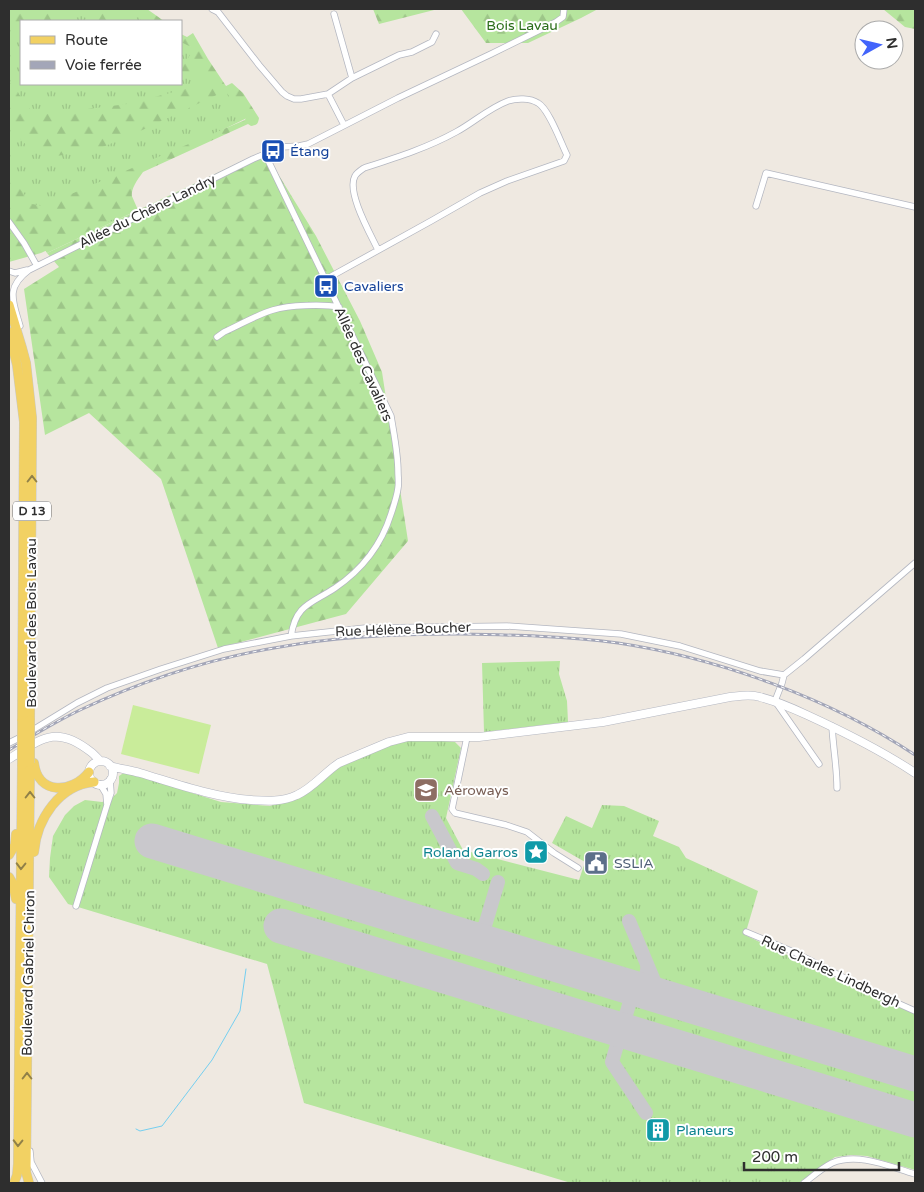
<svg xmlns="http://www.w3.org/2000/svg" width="924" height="1192" font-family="'Varela Round',sans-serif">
	<defs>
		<pattern id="grass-tufts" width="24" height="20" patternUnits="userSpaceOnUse" patternTransform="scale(1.25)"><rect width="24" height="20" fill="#b6e59e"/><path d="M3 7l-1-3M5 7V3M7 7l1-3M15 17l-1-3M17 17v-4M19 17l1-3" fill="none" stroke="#9dc588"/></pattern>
		<pattern id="forest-firs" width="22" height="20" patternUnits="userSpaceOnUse" patternTransform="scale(1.25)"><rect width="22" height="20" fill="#b6e59e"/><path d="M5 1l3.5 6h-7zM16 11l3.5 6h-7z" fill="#9dc588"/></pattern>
	</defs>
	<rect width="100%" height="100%" fill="#efe9e1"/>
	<path fill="url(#grass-tufts)" d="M9,9H139L157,21H21V84H181V38L188,43L249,117L124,178L138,210L47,253L9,200Z
		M560,661L559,674L567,701L568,722L484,732L482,663Z
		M420,739L455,742L461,748L446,818L463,850L579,880L585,862L552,843L566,816L592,828L602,805L624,806L659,821L653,836L679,847L686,858L758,891L745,935L892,1005L915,1013V1170L867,1156L851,1155L835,1157L799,1183H571L304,1103L267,964L68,904L49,877L50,858L53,836L65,815L74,806L85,800L102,802L111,799L117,793L119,783V776L125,772L221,802L270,806L305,795L337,768L403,740Z"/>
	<path fill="url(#forest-firs)" d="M9,9H49L62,21H21V35L9,19Z
		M73,9H114L124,21H91Z
		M130,9H147L164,21H141L139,16Z
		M373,9H438L379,24Z
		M461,9H598L581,18L528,43H486Z
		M883,9H915V29L905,27Z
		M193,33L208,59L226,86L232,83L243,93L259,118C258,124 257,125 251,126L248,124L143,172C133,186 128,193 135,209L41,253L9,262V175L32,204L43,206L245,120L246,117L225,91L136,133L98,149L51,157L31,150L9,127V81L30,109L48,114L127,104L209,83L210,79C203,71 191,75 181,75V65C188,60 191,56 191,47L181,42V34L187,37Z
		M264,151L316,236L360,321L382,372L408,541L346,614L218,648L161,479L89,413L45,435L24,289L59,267L47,253Z"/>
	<path fill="#c9ec9a" d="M133,705L211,725L199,774L121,754Z"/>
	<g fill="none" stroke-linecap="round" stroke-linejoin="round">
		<path stroke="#75cff0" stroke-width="1" d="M136,1129L140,1131L162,1126L212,1060L240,1011L246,969"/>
		<path stroke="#c9c8cc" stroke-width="14" d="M432,816L457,863L476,869L483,874
			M629,921L657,988L664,995L677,1001
			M463,935C473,936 479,934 485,925
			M495,945L488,939L484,929L498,882
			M621,984C636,986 649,983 647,964
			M624,985L631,992V998L612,1062L646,1113"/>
		<path stroke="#c9c8cc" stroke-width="35" d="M152,841L915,1074
			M281,926L915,1120"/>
		<defs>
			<path id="minor" d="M212,9L218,12L259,65L282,92L287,96L294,99H301L328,94L352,78L399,55L412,52L432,42L436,34
				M334,14L352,78
				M328,94L344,125
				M265,154L391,416C394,435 398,453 398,472C398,477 399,483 398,488C397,496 394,505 391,514C381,546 363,569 335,588C311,604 296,604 291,636
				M756,206L766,173L915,207
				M9,222L24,243L37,266
				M9,271L15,273L27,270
				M326,280L328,278L431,221L480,193L507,181L564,161L567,155C561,143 549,109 538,103C530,98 517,98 508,101C489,108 473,123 456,132C427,148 395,158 364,168C361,170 356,174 355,176C346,192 371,235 378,250
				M20,326C13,301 5,288 29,270L253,159L282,147L299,146L308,144L398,98L491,54L556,22L563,17L564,9
				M217,337L224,332C240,325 256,315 273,310C289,305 323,304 339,307
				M832,726C833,747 837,767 837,788
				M467,737L452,809L455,813L506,825L527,832L554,853L578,868
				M9,743L23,736L77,703L107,688L161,669L224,649L291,636L365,628L507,626L621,634L680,646L760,671L784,675
				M819,764L775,701L782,683L784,675L804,659L915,563
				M100,784L106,794L107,805L111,793L110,779
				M76,906L107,805
				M746,932L796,953L868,990L915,1011
				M30,1151L31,1162L42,1183
				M804,1183C813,1176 822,1168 832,1163C859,1152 890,1167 915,1174"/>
			<path id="tertiary" d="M9,759C41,739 56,724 91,752C94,754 97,758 100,761
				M89 773a12 12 0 1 1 24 0a12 12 0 1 1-24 0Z
				M110,766C120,769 130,770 140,773C177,784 213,797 251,800C267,801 282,802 297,795C313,788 324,773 339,763L389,742L408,737H479L603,722L730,697C740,696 750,694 760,697C776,701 792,708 807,715C844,732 881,750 915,773"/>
			<path id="primary" d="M9,305L22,348L26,363L32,418L30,720
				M9,332L17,365L24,422L22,721
				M34,763C38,795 72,794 89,772
				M34,852C37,819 59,785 94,782
				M9,855L15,845L16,834
				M9,877L13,884L16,899
				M14,1183L17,1175L18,1164L22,765
				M29,1183L26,1172L30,763"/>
		</defs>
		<use href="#minor" stroke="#b4b7c1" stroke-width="7"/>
		<use href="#tertiary" stroke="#b4b7c1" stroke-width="9"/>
		<use href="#primary" stroke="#c9c9c9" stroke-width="10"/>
		<use href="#minor" stroke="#fff" stroke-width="5.5"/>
		<use href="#tertiary" stroke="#fff" stroke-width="8"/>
		<use href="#primary" stroke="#f2d163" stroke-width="9"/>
		<defs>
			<path id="rail" d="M9,750C32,736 55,722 80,710C142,681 212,658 280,647C339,636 400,634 460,634C513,635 566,636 618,643C718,658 831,699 915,755"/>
		</defs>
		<use href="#rail" stroke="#a3a6b8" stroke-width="3"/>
		<use href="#rail" stroke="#fff" stroke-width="1" stroke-dasharray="4" stroke-linecap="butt"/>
		<defs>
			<path id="primary-bridge" d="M30,763V720
				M22,765V721"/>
		</defs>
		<use href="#primary-bridge" stroke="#c9c9c9" stroke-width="10" stroke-linecap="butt"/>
		<use href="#primary-bridge" stroke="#f2d163" stroke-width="9"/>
	</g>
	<defs><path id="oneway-chevron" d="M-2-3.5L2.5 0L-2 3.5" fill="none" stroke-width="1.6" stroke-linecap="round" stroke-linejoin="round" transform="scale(1.25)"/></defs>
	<g stroke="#908048">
		<use href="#oneway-chevron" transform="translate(32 479) rotate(-90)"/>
		<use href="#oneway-chevron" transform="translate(30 795) rotate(-90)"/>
		<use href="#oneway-chevron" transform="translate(21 866) rotate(91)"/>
		<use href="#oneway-chevron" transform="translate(27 1076) rotate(-90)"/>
		<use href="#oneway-chevron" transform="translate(18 1143) rotate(91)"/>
	</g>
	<defs>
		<symbol id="bus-square" viewBox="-11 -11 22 22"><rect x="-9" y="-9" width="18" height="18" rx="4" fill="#1a4fb4" stroke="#fff"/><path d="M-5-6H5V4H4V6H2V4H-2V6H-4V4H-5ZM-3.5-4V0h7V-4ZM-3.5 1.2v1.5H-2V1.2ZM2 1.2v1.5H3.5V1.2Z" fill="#fff"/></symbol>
		<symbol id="university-square" viewBox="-11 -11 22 22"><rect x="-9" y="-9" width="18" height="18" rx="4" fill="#8d6e63" stroke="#fff"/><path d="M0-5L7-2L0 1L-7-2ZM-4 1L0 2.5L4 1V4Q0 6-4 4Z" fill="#fff"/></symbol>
		<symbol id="sight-square" viewBox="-11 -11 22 22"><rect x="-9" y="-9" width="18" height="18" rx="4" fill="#0f9aa8" stroke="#fff"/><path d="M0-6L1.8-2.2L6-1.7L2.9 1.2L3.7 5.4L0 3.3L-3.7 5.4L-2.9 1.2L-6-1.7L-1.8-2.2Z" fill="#fff"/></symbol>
		<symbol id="civic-square" viewBox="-11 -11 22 22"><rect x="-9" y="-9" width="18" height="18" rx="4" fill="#5c6f8a" stroke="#fff"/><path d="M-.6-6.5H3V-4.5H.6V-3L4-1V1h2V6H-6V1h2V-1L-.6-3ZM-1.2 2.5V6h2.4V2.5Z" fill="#fff"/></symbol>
		<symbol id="building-square" viewBox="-11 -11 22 22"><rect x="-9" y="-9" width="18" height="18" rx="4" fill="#0f9aa8" stroke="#fff"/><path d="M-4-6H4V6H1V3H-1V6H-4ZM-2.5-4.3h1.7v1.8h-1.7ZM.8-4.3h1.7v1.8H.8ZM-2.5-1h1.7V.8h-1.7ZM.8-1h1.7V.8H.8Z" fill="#fff"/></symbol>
	</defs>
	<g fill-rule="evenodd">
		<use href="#bus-square" x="259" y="137" width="28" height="28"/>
		<use href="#bus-square" x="312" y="272" width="28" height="28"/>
		<use href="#university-square" x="412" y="776" width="28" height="28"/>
		<use href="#sight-square" x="522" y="838" width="28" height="28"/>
		<use href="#civic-square" x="582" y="849" width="28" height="28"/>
		<use href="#building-square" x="644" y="1116" width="28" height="28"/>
	</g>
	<g text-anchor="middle" stroke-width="4" stroke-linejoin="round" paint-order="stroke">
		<rect fill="#fff" stroke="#6d6d6d" stroke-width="1" x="13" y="501.5" width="38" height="19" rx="4"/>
		<g font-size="12" font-weight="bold" fill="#2e2e2e">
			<text x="32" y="515">D 13</text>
		</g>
		<g font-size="14" fill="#2c6e1b" stroke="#fff">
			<text x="522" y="30">Bois Lavau</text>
		</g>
		<g font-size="14" fill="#164399" stroke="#fff" text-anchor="start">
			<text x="290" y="156">Étang</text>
			<text x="344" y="291">Cavaliers</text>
		</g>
		<g font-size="14" fill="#2e2e2e" stroke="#fff">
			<text transform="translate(147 211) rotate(-26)" y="5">Allée du Chêne Landry</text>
			<text transform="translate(364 364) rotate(66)" y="5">Allée des Cavaliers</text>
			<text transform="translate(31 623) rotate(-90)" y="5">Boulevard des Bois Lavau</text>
			<text transform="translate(403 629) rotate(-2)" y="5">Rue Hélène Boucher</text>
			<text transform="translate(831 971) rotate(25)" y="5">Rue Charles Lindbergh</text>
			<text transform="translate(28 973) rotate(-89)" y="5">Boulevard Gabriel Chiron</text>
		</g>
		<g font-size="14" fill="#785e54" stroke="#fff" text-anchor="start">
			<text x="444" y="795">Aéroways</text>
		</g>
		<g font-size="14" fill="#0d838f" stroke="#fff" text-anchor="end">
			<text x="518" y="857">Roland Garros</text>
			<text x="676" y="1135" text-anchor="start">Planeurs</text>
		</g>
		<g font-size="14" fill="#4e5e75" stroke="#fff" text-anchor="start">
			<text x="614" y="868">SSLIA</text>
		</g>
	</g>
	<rect width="924" height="1192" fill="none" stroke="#2e2e2e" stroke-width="20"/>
	<rect x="20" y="20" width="162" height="65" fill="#ffffff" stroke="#ababab"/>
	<rect x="30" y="36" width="25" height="8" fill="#f2d163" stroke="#ababab"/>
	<text x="65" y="45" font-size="15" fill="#2e2e2e">Route</text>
	<rect x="30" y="61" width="25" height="8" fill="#a3a6b8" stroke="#ababab"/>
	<text x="65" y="70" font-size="15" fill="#2e2e2e">Voie ferrée</text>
	<g transform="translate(879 45) rotate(82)"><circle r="24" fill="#ffffff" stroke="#ababab"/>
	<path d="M0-4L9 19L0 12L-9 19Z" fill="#4264fb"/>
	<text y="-8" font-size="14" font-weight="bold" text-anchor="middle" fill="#2e2e2e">N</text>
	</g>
	<path d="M744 1162v8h155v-8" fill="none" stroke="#2e2e2e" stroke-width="2.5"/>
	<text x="752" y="1162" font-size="15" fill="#2e2e2e" stroke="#ffffff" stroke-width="4" paint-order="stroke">200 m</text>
</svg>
